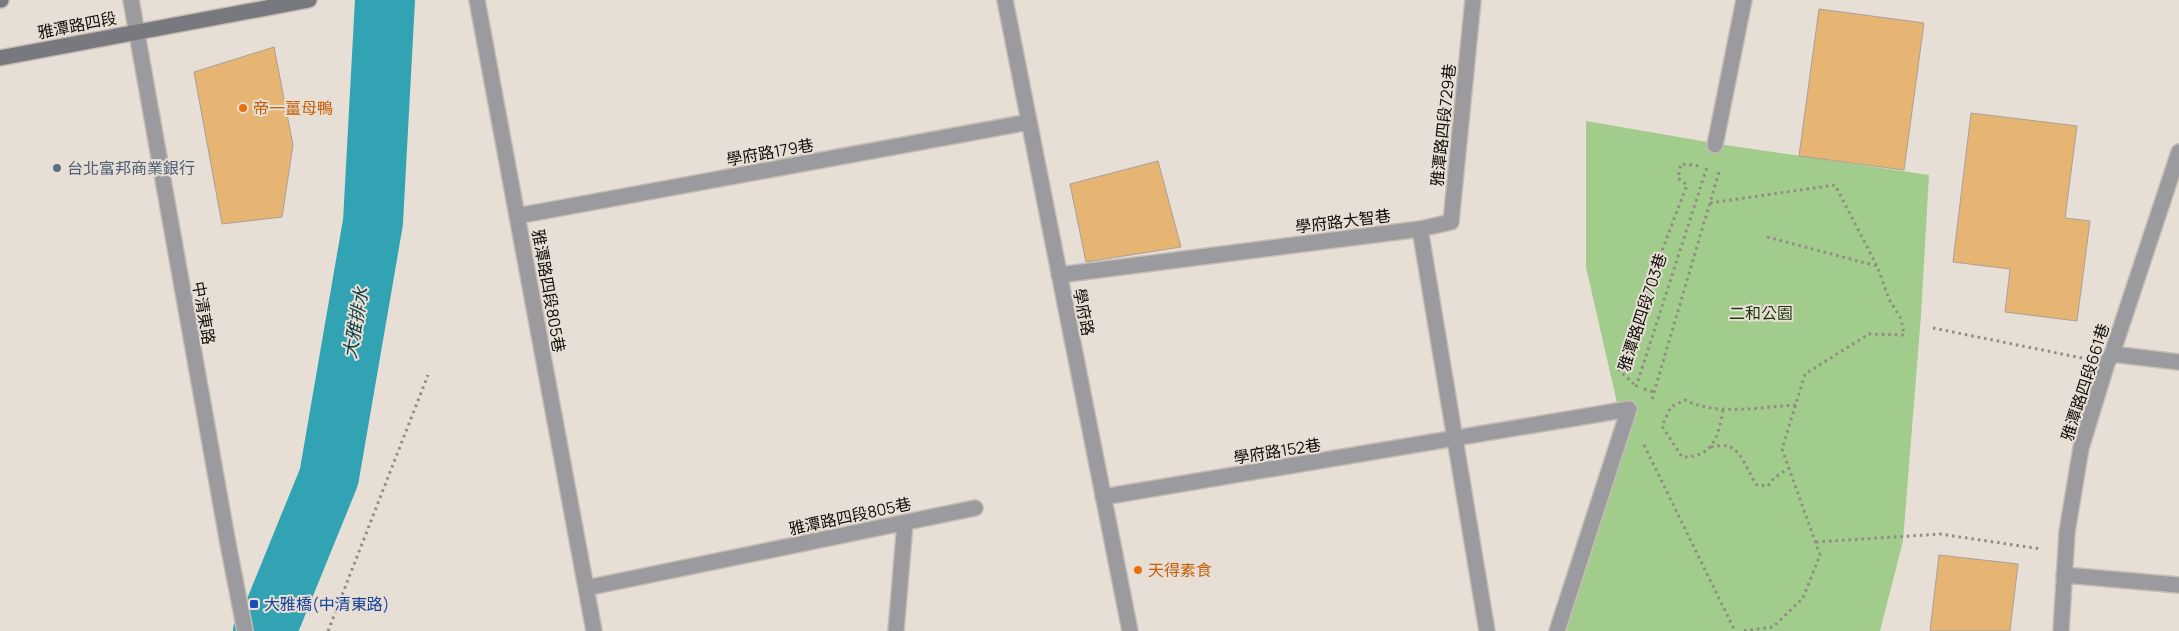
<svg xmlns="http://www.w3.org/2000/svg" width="2179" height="631" font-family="Manrope,'Noto Sans TC',sans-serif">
	<rect width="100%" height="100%" fill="#e7dfd5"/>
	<path fill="#a1cc8c" d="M1586,121L1725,145L1929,175L1921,315L1903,541L1880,631H1566L1626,442L1586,267Z"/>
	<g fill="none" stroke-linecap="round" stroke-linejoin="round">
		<path stroke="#32a3b3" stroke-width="60" d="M263,631L272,617L329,477L373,222L385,0"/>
	</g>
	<path fill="#e6b473" stroke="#a8a097" d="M1819,9L1924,23L1904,170L1799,156Z
		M274,47L293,145L282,217L222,224L194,72Z
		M1971,113L2077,126L2065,218L2090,221L2077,321L2005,312L2010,269L1953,262Z
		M1158,161L1181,247L1086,262L1070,184Z
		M1939,555L2018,564L2010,631H1930Z"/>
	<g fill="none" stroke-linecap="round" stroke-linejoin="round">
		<defs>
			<path id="lane" d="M1420,229L1451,222L1473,0"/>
			<path id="street" d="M131,0L228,544L245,631
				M477,0L594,631
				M1005,0L1130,631
				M1715,145L1744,0
				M517,216L1029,122
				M1059,275L1420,229L1487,631
				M2112,354L2179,362
				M1103,497L1629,409L1557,631
				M2064,575L2179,585
				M586,588L975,508
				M896,631L905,523
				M2061,631L2067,532L2081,448L2107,363L2112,354L2179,152"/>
			<path id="secondary" d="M0,0H1
				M0,58L309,0"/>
		</defs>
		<use href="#lane" stroke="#c4bdb4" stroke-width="18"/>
		<use href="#street" stroke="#c4bdb4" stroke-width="18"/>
		<use href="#secondary" stroke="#c4bdb4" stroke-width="18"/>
		<path stroke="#918b83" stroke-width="3" stroke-dasharray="2.5 4" stroke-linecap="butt" d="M1710,203L1835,185L1877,266L1889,299L1901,319L1904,335L1869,334L1805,374L1782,449L1820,555L1803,598L1773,627L1741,631
			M1767,237L1877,266
			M1933,328L2082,358
			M1634,384L1617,368L1687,185L1678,178L1681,164L1702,166
			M1636,387L1707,167
			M1644,389L1654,392
			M1652,399L1719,172L1717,171
			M1723,410C1718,437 1714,457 1682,457L1662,426L1671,407L1685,400C1718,416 1759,407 1796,405
			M1644,445L1735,631
			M1711,447C1716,446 1723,445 1728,446C1743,451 1748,474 1757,485L1768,486L1774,478L1789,468
			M1816,542L1940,534L2041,549
			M328,631L428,375"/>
		<use href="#lane" stroke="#9a9a9f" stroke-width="15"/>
		<use href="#street" stroke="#9a9a9f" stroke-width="15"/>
		<use href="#secondary" stroke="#78787f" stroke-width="15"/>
	</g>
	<g fill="#e8710a" stroke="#e7dfd5" stroke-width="2">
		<circle cx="243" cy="108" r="5"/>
		<circle cx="1138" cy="570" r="5"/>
	</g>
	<circle fill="#5c6f8a" stroke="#e7dfd5" stroke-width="2" cx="57" cy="168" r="5"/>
	<rect fill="#1a4fb4" stroke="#e7dfd5" stroke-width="2" x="249" y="599" width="10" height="10" rx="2.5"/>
	<g text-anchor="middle" stroke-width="4" stroke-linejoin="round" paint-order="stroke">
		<g font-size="16" fill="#0f0d09" stroke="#e7dfd5">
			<text transform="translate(77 25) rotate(-11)" y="6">雅潭路四段</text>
			<text transform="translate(1443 125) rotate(-84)" y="6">雅潭路四段729巷</text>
			<text transform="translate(770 152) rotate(-10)" y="6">學府路179巷</text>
			<text transform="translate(1343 221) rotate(-7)" y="6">學府路大智巷</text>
			<text transform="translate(549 291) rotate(80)" y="6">雅潭路四段805巷</text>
			<text transform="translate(1084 312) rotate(79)" y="6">學府路</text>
			<text transform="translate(1642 312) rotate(-72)" y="6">雅潭路四段703巷</text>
			<text transform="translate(204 313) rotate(80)" y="6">中清東路</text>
			<text transform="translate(2085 382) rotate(-72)" y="6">雅潭路四段661巷</text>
			<text transform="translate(1277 451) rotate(-9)" y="6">學府路152巷</text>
			<text transform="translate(850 516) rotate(-12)" y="6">雅潭路四段805巷</text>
		</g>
		<g font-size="16" fill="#c56008" stroke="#e7dfd5" text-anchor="start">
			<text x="253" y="114">帝一薑母鴨</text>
			<text x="1148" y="576">天得素食</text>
		</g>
		<g font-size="16" fill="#4e5e75" stroke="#e7dfd5" text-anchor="start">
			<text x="67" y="174">台北富邦商業銀行</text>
		</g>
		<g font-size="16" fill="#1d390c" stroke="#e7dfd5">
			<text x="1761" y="319">二和公園</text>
		</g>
		<g font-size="16" fill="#164399" stroke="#e7dfd5" text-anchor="start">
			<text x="264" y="610">大雅橋(中清東路)</text>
		</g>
		<g font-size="18" font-style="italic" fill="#0b3e45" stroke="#e7dfd5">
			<text transform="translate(356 323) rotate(-80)" y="6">大雅排水</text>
		</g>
	</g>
</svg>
